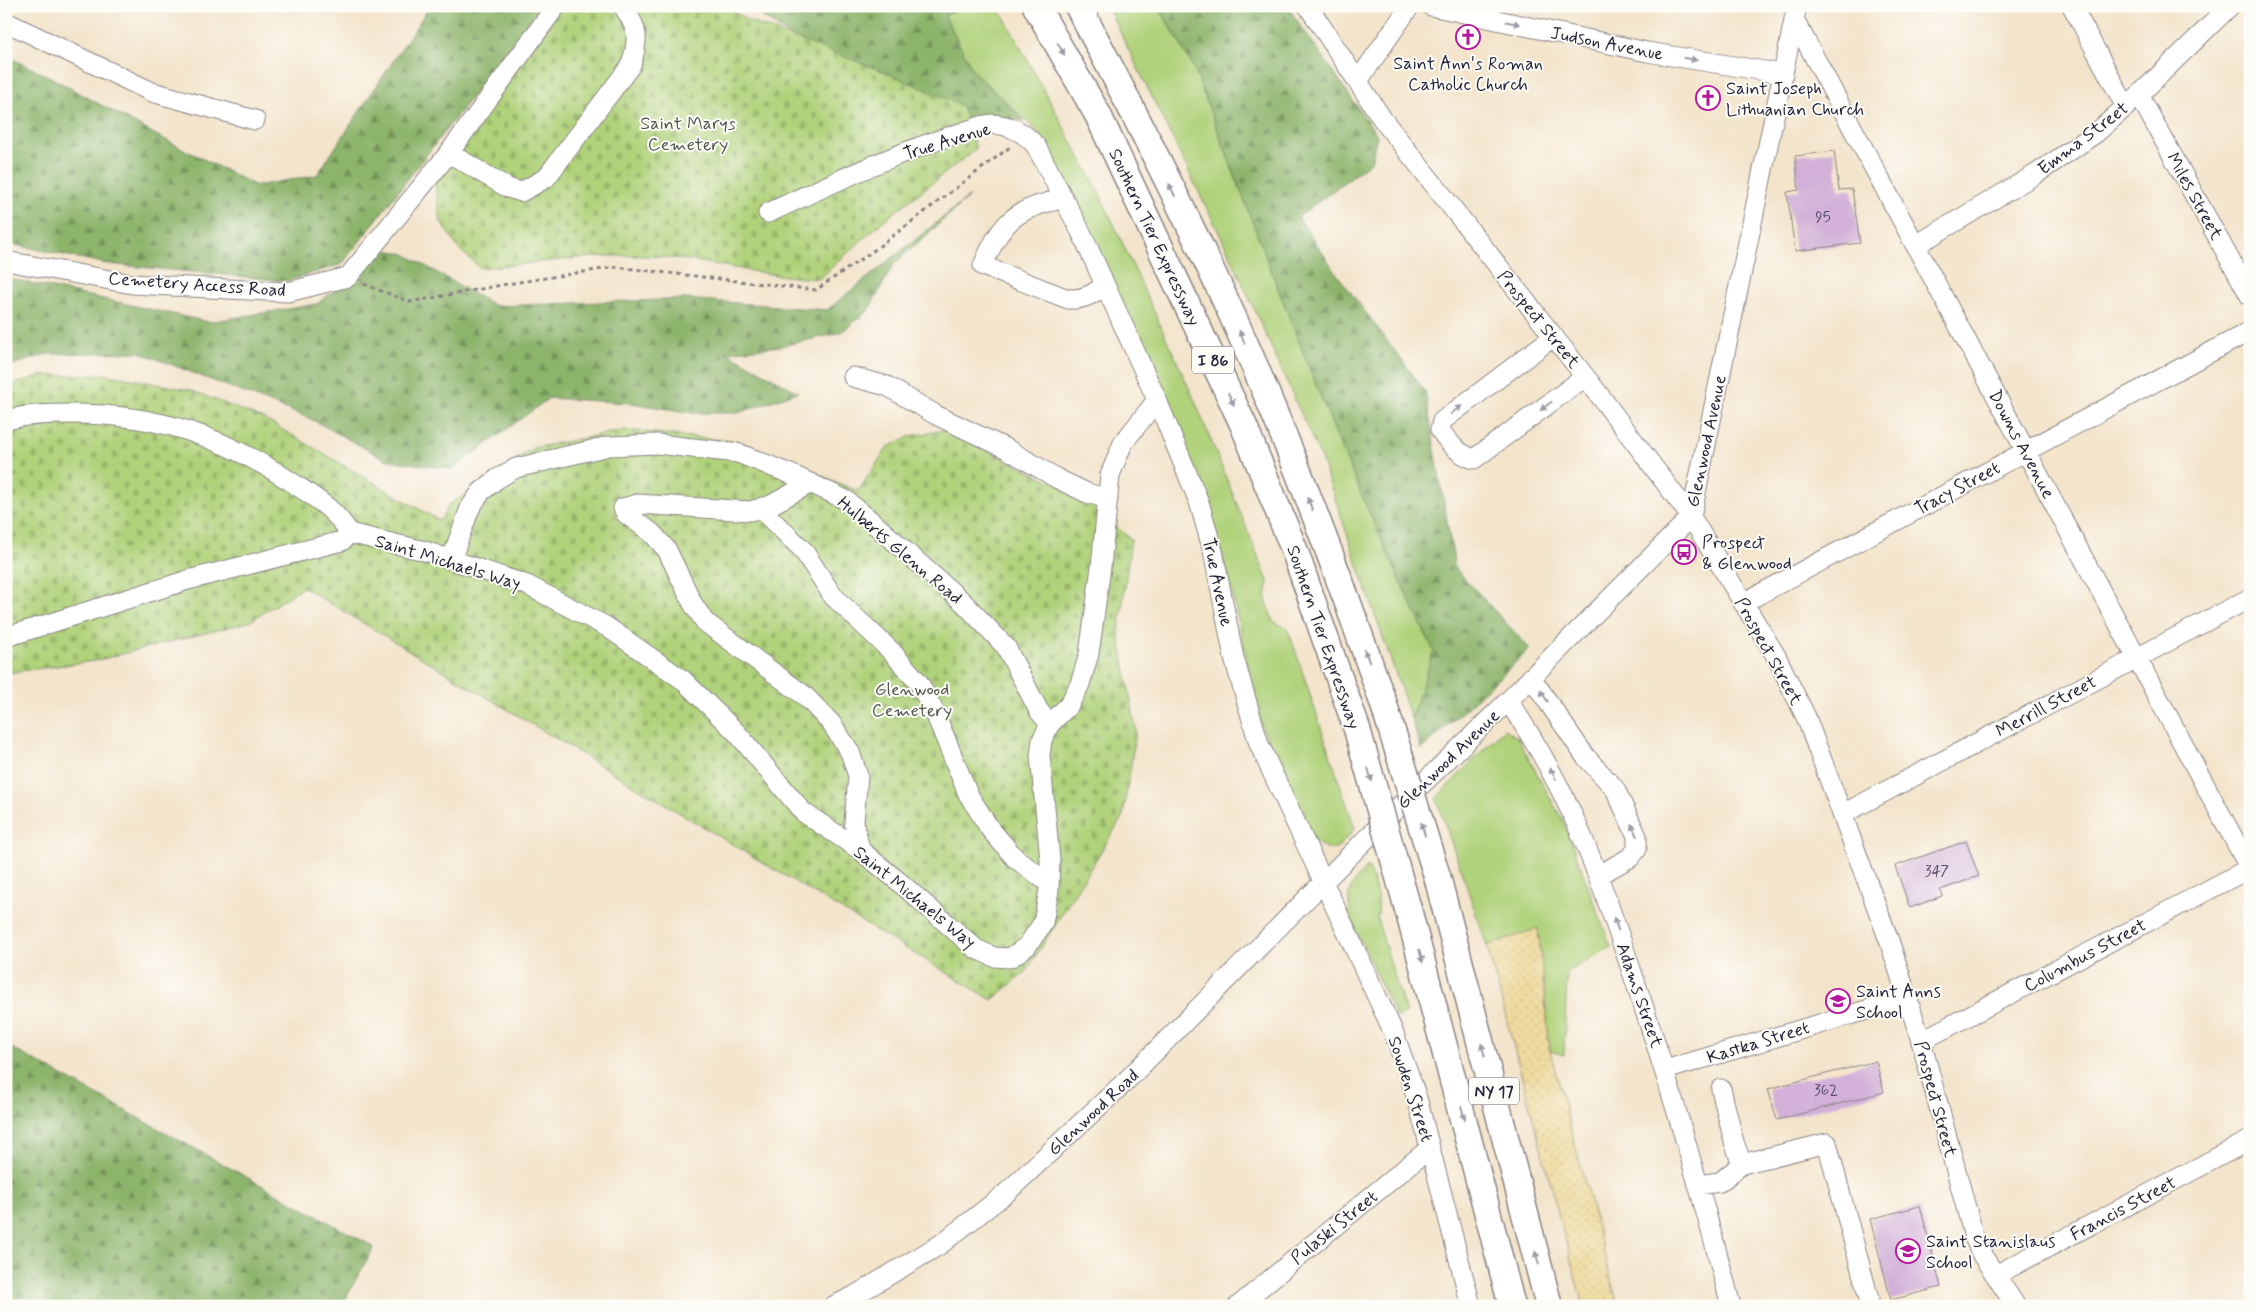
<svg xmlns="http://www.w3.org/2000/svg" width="2256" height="1312" font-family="Mynerve,sans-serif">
	<defs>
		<pattern id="forest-firs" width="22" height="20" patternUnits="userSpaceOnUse" patternTransform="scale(1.25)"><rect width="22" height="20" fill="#8cb46a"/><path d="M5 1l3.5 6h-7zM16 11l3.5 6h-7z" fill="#729258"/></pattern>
		<pattern id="sand-dots" width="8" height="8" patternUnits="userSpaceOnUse" patternTransform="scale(1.25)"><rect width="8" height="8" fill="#eeda9e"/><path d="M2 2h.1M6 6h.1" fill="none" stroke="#ccbb89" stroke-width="1.8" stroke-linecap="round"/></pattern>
		<pattern id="cemetery-stones" width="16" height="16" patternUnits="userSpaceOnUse" patternTransform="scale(1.25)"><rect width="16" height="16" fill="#b0d27a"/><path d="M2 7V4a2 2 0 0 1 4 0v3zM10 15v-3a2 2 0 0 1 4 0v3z" fill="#97b46a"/></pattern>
	</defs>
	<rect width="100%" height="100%" fill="#fdfcf7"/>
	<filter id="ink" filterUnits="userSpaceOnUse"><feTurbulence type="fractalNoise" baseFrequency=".02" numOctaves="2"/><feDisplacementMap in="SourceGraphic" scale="10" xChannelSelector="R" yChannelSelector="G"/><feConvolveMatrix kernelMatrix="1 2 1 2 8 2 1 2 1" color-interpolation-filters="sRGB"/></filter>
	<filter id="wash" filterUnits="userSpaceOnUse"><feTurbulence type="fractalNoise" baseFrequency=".0096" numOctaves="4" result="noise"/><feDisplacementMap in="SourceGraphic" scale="20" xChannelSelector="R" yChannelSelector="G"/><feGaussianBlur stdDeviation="1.12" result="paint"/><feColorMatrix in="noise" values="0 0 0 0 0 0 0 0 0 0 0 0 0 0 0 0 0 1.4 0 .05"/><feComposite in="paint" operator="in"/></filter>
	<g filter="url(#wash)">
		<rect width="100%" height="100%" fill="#f3e4cb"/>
		<path fill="#b0d27a" stroke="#697a5a" d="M961,6H998L1099,192L1195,401L1268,581L1266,601L1273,621L1288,629L1355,829L1337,848L1326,849L1314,841L1261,725L1227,570L1156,377L1039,133L973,71L945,16Z
			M1107,6H1158L1193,66C1269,263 1340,463 1434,651L1411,718L1320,456L1230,255Z
			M1504,729L1517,737L1564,823L1611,947L1567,972L1564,1055L1550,1051L1538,929L1487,946L1436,798Z
			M1368,866C1373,882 1382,902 1377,919L1406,1014L1396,1017L1347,911L1350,909C1345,889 1355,880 1368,866Z"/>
		<path fill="url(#forest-firs)" stroke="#576b52" d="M430,6H542L342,264L287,281L108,264L6,243V56L50,77L154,134L256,186L317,175Z
			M747,6H961L945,16L973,71L1024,121L993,118L949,123L819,55Z
			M1158,6H1287L1377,135L1371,162L1298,217L1339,277L1425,391L1455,568L1530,649L1421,750L1411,718L1434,651C1340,463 1269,263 1193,66Z
			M970,196L894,264L868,311L840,333L781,346L726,352L798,392L738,413H693L631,403L549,398L453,469L387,460L309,418L139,352L47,354L6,367V278L209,322L317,304L386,250L405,254L495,306L686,299L827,310Z
			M6,1045L374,1247L342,1305L6,1306Z"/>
		<path fill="url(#sand-dots)" stroke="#887e6c" d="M1538,928L1550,1051L1618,1306H1583L1487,946Z"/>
		<path fill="url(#cemetery-stones)" stroke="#697a5a" d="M562,6H725L749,21L885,72L962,106L976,149L882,222L819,279C766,277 716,262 663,257C603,252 541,263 480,268L459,249L441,222L435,183Z
			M104,374L190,390L264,419L440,521L449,505L533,448L625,430L740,442L858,491L888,447L911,436L944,430L1088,499L1131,540L1119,632L1136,731L1123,816L1026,972L992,1000L303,587L249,622L94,661L6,673V387L39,376Z"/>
		<g id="blocks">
			<path fill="#d2b0d8" d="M1834,151L1839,190L1852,189L1860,243L1795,251L1787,192L1799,190L1795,156Z
				M1966,841L1979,876L1940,890L1942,896L1910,908L1895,866Z
				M1876,1061L1884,1092L1777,1120L1768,1089Z
				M1920,1206L1941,1287L1891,1300L1870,1219Z"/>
		</g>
	</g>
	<g filter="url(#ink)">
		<use href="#blocks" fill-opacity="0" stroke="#8a8383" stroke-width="1"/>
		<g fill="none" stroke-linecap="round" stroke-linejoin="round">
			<defs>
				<path id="minor" d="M1308,6L1383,120L1591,384L1691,517L1776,656L1806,717L1890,943L1921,1041L1974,1237L1982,1255L2016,1306
					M1431,6L1647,52L1783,74
					M2072,6L2126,107
					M1794,19L2250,869
					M6,22L152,92L255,120
					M1358,81L1410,6
					M2139,95L2250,296
					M449,153L508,188L521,192L546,178L631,65C639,38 639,30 623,6
					M1064,199C1017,207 1000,222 983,266L1068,299C1084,300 1093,294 1105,285
					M768,213C831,184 894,153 960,133C970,130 983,124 993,124C1010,125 1025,133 1036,146L1082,234L1157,400L1199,502L1213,551L1234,658L1259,744L1393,1031L1417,1098L1471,1306
					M1916,245L2036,174L2096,133L2139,95L2230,6
					M6,261L132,284L288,292L348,277L449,153L556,6
					M1553,337L1442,421L1440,430C1449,443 1458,454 1474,459L1585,377
					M853,377L887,386L936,415L1007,449L1058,479L1087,493L1108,499
					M6,420C30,414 50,414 74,414C157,414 221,436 290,481C312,496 336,509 349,533L342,541L188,580L6,637
					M811,483L769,506L750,511L638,504L623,508L626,514L652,533L667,550L693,604L705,622L805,696L831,723L850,752L858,776L854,822L860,850
					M762,507L771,519L803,550L833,596L892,652L919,683L935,713L968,794L990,829L1016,859L1049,883
					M349,533L425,551L527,585L607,627L683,680L737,733L803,812L860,850L898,881L976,949L994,957L1010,958L1027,946L1043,923L1049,890L1050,860L1040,755L1042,740L1050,724L1069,705L1080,684L1089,654L1101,567L1110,475L1123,443L1157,400
					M451,560L470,508L481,492L497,479L516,468L609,446L657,444L738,453L793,475L846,500L871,521L963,602L1006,647L1039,711L1050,724
					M1743,603L2250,331
					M1531,677L1585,756L1615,789L1637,836V849L1631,857L1599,875
					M1508,701C1569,789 1599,874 1633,975C1670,1084 1702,1194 1731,1306
					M1843,814L2250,598
					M1921,1041L2250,868
					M1665,1070L1907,998
					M1721,1089L1734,1142L1742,1164
					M1698,1185L1720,1182L1742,1164L1827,1143L1869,1299
					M1996,1275L2250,1140
					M833,1306L854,1296L941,1244L1005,1194L1126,1081L1384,821L1508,701L1691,517L1797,6
					M1238,1306L1430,1148"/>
				<path id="highway" d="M1036,6L1098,115L1243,424L1294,549L1357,729
					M1078,6C1132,108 1185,212 1233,317C1290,443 1338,572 1383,702
					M1437,876L1549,1306
					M1408,909L1512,1306"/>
			</defs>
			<use href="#minor" stroke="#8a8383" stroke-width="21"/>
			<use href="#highway" stroke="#8a8383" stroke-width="29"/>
			<path stroke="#8a8383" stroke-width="3" stroke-dasharray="4 4" stroke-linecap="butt" d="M364,284L410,302L513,283L616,267L816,290L873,251L1010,147"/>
			<use href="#minor" stroke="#fff" stroke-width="19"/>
			<use href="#highway" stroke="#fff" stroke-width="26"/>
			<defs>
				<path id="highway-bridge" d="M1383,702L1437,876
					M1357,729L1408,909"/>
			</defs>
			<use href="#highway-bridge" stroke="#8a8383" stroke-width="29" stroke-linecap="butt"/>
			<use href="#highway-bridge" stroke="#fff" stroke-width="26"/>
		</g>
		<defs><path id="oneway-solid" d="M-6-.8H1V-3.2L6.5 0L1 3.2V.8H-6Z" transform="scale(1.25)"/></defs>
		<g fill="#9c9ca7">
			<use href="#oneway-solid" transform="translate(1513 23) rotate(12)"/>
			<use href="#oneway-solid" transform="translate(1061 49) rotate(60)"/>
			<use href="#oneway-solid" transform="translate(1690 59) rotate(10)"/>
			<use href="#oneway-solid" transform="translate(1172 190) rotate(-116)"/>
			<use href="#oneway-solid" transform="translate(1242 337) rotate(-113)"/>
			<use href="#oneway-solid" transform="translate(1231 399) rotate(65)"/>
			<use href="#oneway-solid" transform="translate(1546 406) rotate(143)"/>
			<use href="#oneway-solid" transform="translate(1456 410) rotate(-37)"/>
			<use href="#oneway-solid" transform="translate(1310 504) rotate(-112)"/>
			<use href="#oneway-solid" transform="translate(1367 656) rotate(-109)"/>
			<use href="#oneway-solid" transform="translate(1544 696) rotate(-125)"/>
			<use href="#oneway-solid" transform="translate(1553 774) rotate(-118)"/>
			<use href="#oneway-solid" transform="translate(1370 775) rotate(74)"/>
			<use href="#oneway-solid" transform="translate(1423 829) rotate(-107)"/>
			<use href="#oneway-solid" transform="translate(1634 830) rotate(-114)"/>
			<use href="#oneway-solid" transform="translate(1616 924) rotate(-109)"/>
			<use href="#oneway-solid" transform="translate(1421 956) rotate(75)"/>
			<use href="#oneway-solid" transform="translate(1483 1050) rotate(-105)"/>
			<use href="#oneway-solid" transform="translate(1463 1113) rotate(75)"/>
			<use href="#oneway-solid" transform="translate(1537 1258) rotate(-105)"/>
		</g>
	</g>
	<defs>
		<symbol id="church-ring" viewBox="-11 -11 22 22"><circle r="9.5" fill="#fdfcf7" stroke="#b5179e" stroke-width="1.5"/><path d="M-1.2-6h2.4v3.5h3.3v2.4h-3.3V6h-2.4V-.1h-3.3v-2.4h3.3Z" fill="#b5179e"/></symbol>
		<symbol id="bus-ring" viewBox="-11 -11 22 22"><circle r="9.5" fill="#fdfcf7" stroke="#b5179e" stroke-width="1.5"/><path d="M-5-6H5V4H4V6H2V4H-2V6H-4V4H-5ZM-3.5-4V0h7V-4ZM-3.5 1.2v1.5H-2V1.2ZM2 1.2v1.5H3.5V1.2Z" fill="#b5179e"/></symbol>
		<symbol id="school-ring" viewBox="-11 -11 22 22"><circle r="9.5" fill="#fdfcf7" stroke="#b5179e" stroke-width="1.5"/><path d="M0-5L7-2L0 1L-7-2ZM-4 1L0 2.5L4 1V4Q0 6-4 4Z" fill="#b5179e"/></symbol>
	</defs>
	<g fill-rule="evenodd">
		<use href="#church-ring" x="1454" y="23" width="28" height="28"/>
		<use href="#church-ring" x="1694" y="84" width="28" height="28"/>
		<use href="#bus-ring" x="1670" y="538" width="28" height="28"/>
		<use href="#school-ring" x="1824" y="987" width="28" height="28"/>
		<use href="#school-ring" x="1894" y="1237" width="28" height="28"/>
	</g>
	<g text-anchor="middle" stroke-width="4" stroke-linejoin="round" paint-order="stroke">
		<g font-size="15" fill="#4e4662">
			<text x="1823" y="222">95</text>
			<text x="1937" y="876">347</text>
			<text x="1826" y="1095">362</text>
		</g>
		<g fill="#fdfcf7" stroke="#646373" stroke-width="1">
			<rect x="1192" y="346.5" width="42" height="27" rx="4"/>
			<rect x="1469" y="1077.5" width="50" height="27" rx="4"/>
		</g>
		<g font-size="16" font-weight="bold" fill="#22223b">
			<text x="1213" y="366">I 86</text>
			<text x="1494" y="1097">NY 17</text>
		</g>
		<g font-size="18" fill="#22223b" stroke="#fdfcf7">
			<text transform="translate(1607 43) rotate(11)" y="6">Judson Avenue</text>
			<text transform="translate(2083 138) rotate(-37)" y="6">Emma Street</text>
			<text transform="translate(947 141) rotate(-17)" y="6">True Avenue</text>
			<text transform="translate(2195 196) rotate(61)" y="6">Miles Street</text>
			<text transform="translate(1155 237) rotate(65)" y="6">Southern Tier Expressway</text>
			<text transform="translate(197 284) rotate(4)" y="6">Cemetery Access Road</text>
			<text transform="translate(1539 319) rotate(51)" y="6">Prospect Street</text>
			<text transform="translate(1706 441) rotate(-78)" y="6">Glenwood Avenue</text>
			<text transform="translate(2022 444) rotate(62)" y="6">Downs Avenue</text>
			<text transform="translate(1957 488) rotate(-28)" y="6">Tracy Street</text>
			<text transform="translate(900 550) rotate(40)" y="6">Hulberts Glenn Road</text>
			<text transform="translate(448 562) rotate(17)" y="6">Saint Michaels Way</text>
			<text transform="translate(1218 582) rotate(78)" y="6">True Avenue</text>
			<text transform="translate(1324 637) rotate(71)" y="6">Southern Tier Expressway</text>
			<text transform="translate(1769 651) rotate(61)" y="6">Prospect Street</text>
			<text transform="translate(2046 706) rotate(-28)" y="6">Merrill Street</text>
			<text transform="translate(1448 759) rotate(-44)" y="6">Glenwood Avenue</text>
			<text transform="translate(915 897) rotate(39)" y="6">Saint Michaels Way</text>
			<text transform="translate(2085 955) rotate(-28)" y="6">Columbus Street</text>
			<text transform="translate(1640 995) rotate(71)" y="6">Adams Street</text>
			<text transform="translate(1758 1042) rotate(-17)" y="6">Kastka Street</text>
			<text transform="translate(1411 1089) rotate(72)" y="6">Sowden Street</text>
			<text transform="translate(1936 1099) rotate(75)" y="6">Prospect Street</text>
			<text transform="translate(1093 1112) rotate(-43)" y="6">Glenwood Road</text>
			<text transform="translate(2123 1208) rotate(-28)" y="6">Francis Street</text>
			<text transform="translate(1334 1227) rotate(-39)" y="6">Pulaski Street</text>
		</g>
		<g font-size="18" fill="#22223b" stroke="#fdfcf7" text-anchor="start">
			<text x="1468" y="69" text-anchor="middle">Saint Ann's Roman<tspan x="1468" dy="21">Catholic Church</tspan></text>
			<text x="1726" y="94">Saint Joseph<tspan x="1726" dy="21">Lithuanian Church</tspan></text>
			<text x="1702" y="548">Prospect<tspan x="1702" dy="21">&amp; Glenwood</tspan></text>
			<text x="1856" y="997">Saint Anns<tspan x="1856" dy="21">School</tspan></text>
			<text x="1926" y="1247">Saint Stanislaus<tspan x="1926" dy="21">School</tspan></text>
		</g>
		<g font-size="18" fill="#4d574e" stroke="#fdfcf7">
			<text x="688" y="129">Saint Marys<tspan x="688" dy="21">Cemetery</tspan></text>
			<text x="912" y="695">Glenwood<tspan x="912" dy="21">Cemetery</tspan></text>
		</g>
	</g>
	<rect width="2256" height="1312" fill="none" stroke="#fdfcf7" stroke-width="25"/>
</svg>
